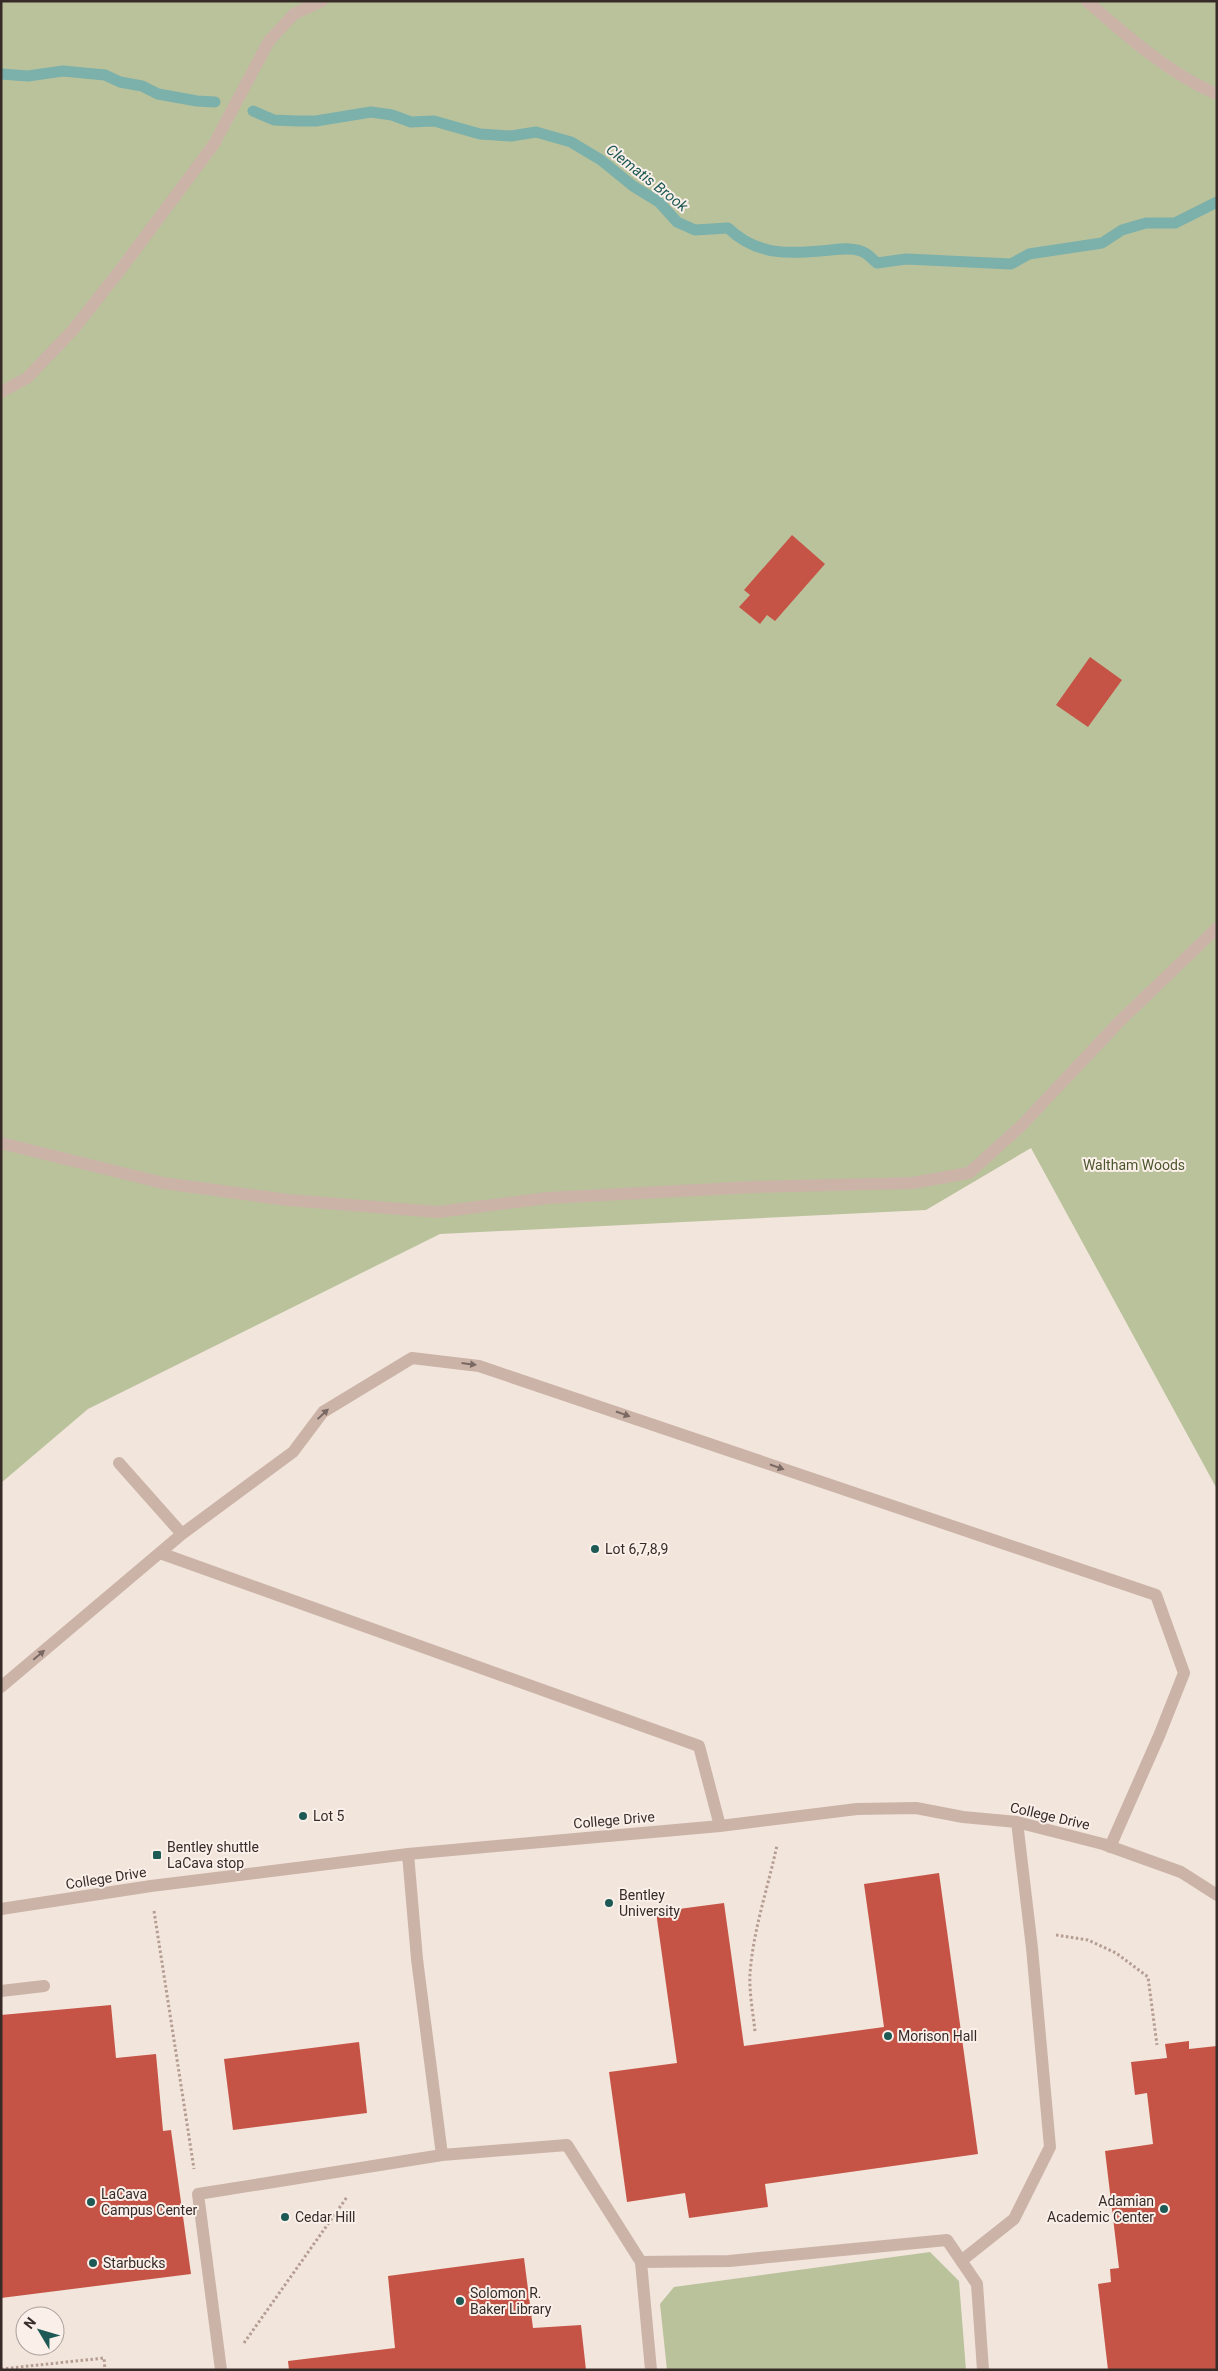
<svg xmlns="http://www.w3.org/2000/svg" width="1218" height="2371" font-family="Roboto,sans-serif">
	<rect width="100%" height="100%" fill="#f2e5dc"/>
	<path fill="#bac29c" d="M1,1H1217V1489L1031,1148L926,1210L440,1234L88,1409L1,1483Z
		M930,2252L959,2281L966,2370H667L660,2304L674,2287Z"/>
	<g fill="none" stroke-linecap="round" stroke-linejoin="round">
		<path stroke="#7bb0ab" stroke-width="11" d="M1,74L28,76L63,71L105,75L120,82L142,86L158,94L197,101L215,102
			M253,111L274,120L297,121H316L371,112L392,115L411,122L434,121L480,134L511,136L536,132L571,142L601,160L633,186L659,202L677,222L695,230L728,228C758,257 792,254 831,250C841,249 856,247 865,253C869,255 873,260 877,263L906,259L1011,264L1029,254L1102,243L1122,230L1146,223H1175L1217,202"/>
	</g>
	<path fill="#c65446" d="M792,535L825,564L775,621L767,615L760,624L739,607L750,595L744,590Z
		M1090,657L1122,680L1088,727L1056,705Z
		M939,1873L978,2154L765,2184L768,2207L689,2218L685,2193L627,2202L609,2072L677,2063L656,1912L724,1903L744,2046L884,2027L864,1884Z
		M111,2005L116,2058L156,2054L163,2131L171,2130L191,2274L1,2298V2015Z
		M1189,2041V2049L1217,2046V2370H1108L1098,2284L1111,2282L1110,2269L1119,2268L1105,2151L1153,2144L1147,2093L1135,2095L1131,2062L1167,2058L1165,2044Z
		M359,2042L367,2113L233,2130L224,2059Z
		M524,2258L533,2328L581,2325L586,2370H289L288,2361L395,2348L388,2276Z"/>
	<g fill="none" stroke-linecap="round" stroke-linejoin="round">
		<path stroke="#b69d92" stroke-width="3" stroke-dasharray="2.5 2.5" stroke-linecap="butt" d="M154,1911L194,2169
			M1056,1935L1088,1940L1116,1953L1148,1977L1157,2045
			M755,2031C753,2013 749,1992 750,1974C753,1930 768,1888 777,1845
			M244,2343L347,2197
			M1,2369L104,2358L105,2370"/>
		<path stroke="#cbb3a8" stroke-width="12" d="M1087,1C1123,33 1172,76 1217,94
			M1,392L27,378L73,330L121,269L214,144L269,41L294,14L322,1
			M1,1143L163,1183L288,1200L438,1212L547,1198L753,1187L912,1183L969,1173L1021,1126L1121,1020L1217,928
			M119,1463L182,1534
			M160,1553L699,1746L720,1826
			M1,1687L182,1534L293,1452L323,1412L412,1358L479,1366L1156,1595L1184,1673L1159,1736L1110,1847
			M1,1909L151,1886L408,1854L720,1826L857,1809L916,1808L963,1817L1017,1822L1103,1844L1181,1872L1217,1895
			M1,1991L44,1986
			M442,2155L567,2145L641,2262L651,2370
			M961,2261L1014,2219L1050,2147L1032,1948L1017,1822
			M641,2262L729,2261L947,2240L977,2284L983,2370
			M221,2370L198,2194L442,2155L417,1959L408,1854"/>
	</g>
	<defs><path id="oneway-solid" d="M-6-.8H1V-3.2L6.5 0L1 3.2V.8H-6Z" transform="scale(1.25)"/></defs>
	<g fill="#7a6862">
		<use href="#oneway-solid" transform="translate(469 1364) rotate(7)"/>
		<use href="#oneway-solid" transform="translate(323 1414) rotate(-43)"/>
		<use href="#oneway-solid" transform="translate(623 1414) rotate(19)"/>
		<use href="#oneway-solid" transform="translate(777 1467) rotate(19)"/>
		<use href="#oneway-solid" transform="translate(39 1655) rotate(-40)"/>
	</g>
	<g fill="#1d5955" stroke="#faf0e9" stroke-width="2">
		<circle cx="595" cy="1549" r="5"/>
		<circle cx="303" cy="1816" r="5"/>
		<rect x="152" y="1850" width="10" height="10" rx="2.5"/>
		<circle cx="609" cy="1903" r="5"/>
		<circle cx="888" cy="2036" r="5"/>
		<circle cx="91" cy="2202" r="5"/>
		<circle cx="1164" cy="2209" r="5"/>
		<circle cx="285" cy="2217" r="5"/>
		<circle cx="93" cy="2263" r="5"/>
		<circle cx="460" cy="2301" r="5"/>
	</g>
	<g text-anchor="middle" stroke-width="4" stroke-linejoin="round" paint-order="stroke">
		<g font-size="14" fill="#4c562c" stroke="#faf0e9">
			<text x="1134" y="1170">Waltham Woods</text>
		</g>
		<g font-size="14" fill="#372b28" stroke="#faf0e9" text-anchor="start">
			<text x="605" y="1554">Lot 6,7,8,9</text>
			<text x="313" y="1821">Lot 5</text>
			<text x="167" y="1852">Bentley shuttle<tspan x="167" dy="16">LaCava stop</tspan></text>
			<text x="619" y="1900">Bentley<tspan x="619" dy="16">University</tspan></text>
			<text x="898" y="2041">Morison Hall</text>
			<text x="101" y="2199">LaCava<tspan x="101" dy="16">Campus Center</tspan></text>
			<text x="1154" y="2206" text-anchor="end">Adamian<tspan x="1154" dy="16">Academic Center</tspan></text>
			<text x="295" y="2222">Cedar Hill</text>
			<text x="103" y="2268">Starbucks</text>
			<text x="470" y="2298">Solomon R.<tspan x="470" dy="16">Baker Library</tspan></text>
		</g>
		<g font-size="14" fill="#372b28" stroke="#faf0e9">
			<text transform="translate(1050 1816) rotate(13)" y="5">College Drive</text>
			<text transform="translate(614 1820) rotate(-5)" y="5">College Drive</text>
			<text transform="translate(106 1878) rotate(-9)" y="5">College Drive</text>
		</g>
		<g font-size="15" font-style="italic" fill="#1d5955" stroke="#faf0e9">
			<text transform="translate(647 178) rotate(38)" y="5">Clematis Brook</text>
		</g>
	</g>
	<rect width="1218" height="2371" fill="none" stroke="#372b28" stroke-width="5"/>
	<g transform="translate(40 2331) rotate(308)"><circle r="24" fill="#faf0e9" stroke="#aca19c"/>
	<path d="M0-4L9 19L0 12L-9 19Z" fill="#1d5955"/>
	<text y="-8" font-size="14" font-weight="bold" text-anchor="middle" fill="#372b28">N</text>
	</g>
</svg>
